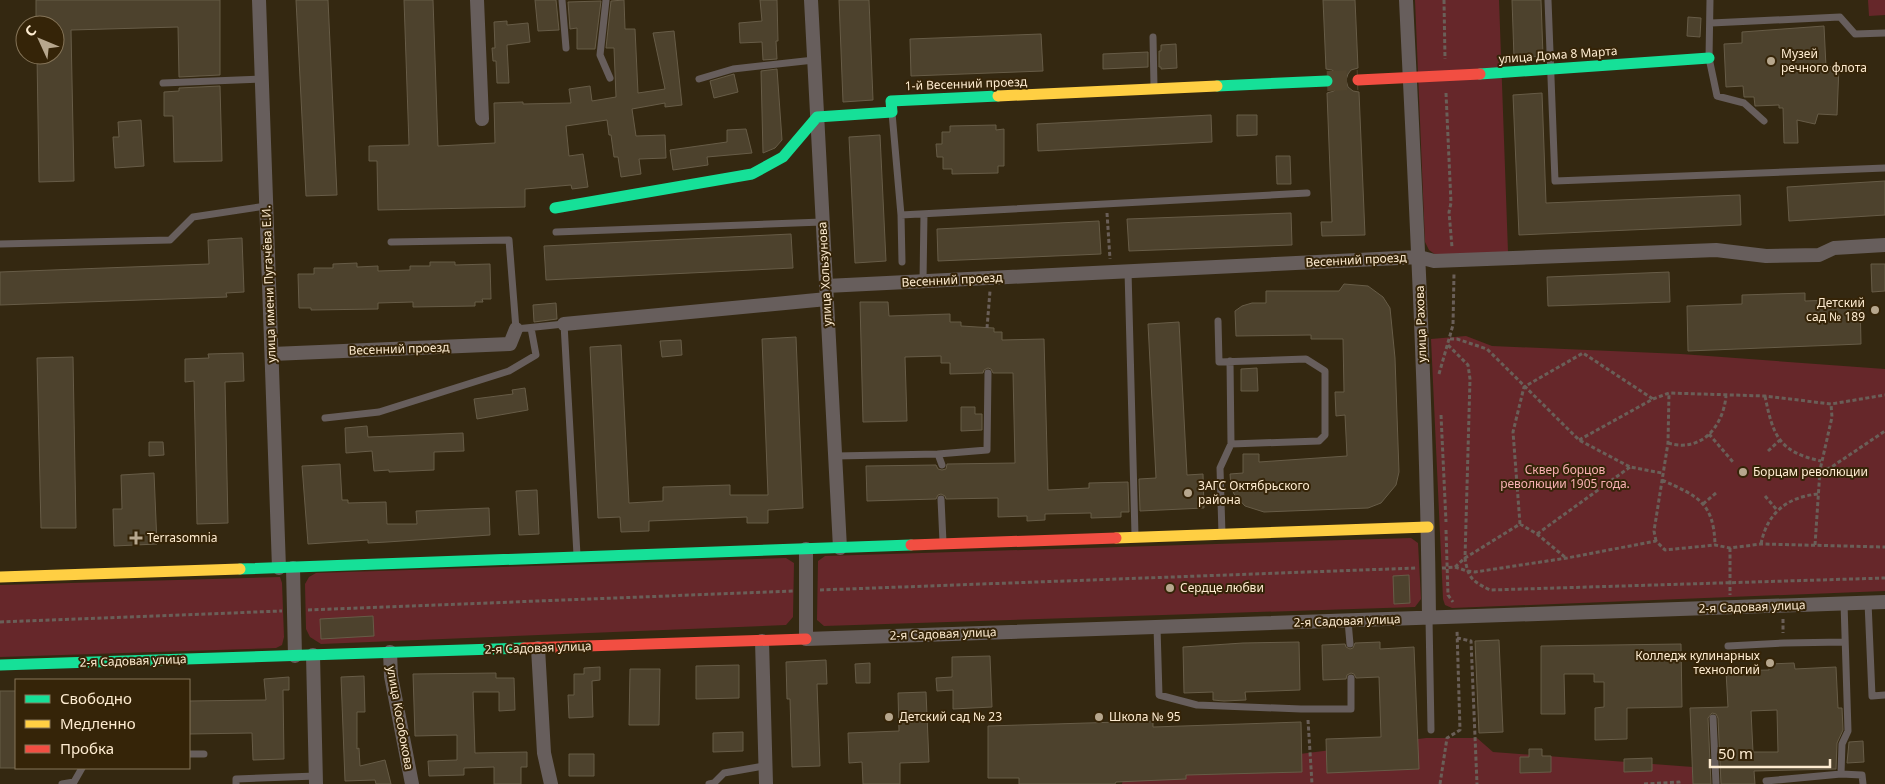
<svg xmlns="http://www.w3.org/2000/svg" width="1885" height="784" font-family="'Noto Sans',sans-serif">
	<rect width="100%" height="100%" fill="#342811"/>
	<path fill="#66272a" d="M1415,0H1499L1508,252L1436,255L1429,250L1425,242Z
		M1868,0H1885V15L1869,16Z
		M1466,336L1492,346L1681,354L1885,369V591L1452,608L1445,605L1443,599L1431,339Z
		M1411,538L1418,543L1421,599L1415,607L824,626L817,620L818,561L825,556Z
		M786,558L794,563L793,617L786,625L321,644L310,637L306,629L305,584L309,577L316,573Z
		M280,577L282,583L284,637L282,645L276,648L0,657V585Z
		M1426,738H1477L1493,752L1693,767L1694,784H1122L1124,776Z"/>
	<path fill="#4d422d" stroke="#675c47" fill-rule="evenodd" d="M36,0H220V75L179,77L178,27L71,30L74,181L39,182L37,55H55V25H36Z
		M296,0H328L337,195L306,196Z
		M404,0H433L438,146L495,143L494,103L523,102V104L571,103L569,89L590,86L592,101L616,97L614,48H606L611,1L624,0L625,29H635L638,93L665,89L653,33L674,31L682,105L665,107V103L632,109L636,136L665,135L666,158L639,159L641,174L621,177L618,157H614L611,135H609L607,120L566,126L569,156L583,154L588,187L572,189L571,185L525,189V207L378,210L377,161H369V146L409,145Z
		M535,0H556L559,30L538,31Z
		M760,0H777L778,41H776L777,59L763,60L762,42L740,43L739,23L762,21Z
		M839,0H869L873,100L843,102Z
		M1323,0H1355L1358,68L1351,70L1348,74L1346,80L1348,87L1353,91L1359,92L1365,235L1322,236L1321,222H1332L1327,93L1334,91L1338,86L1339,81L1337,74L1332,70L1326,69Z
		M1512,0H1541L1543,56L1514,58Z
		M601,1L595,49H577V28L570,29L568,2Z
		M1688,17L1701,18L1700,37L1687,36Z
		M507,21V25L528,23L530,42L507,45L509,83H497L496,61H493L492,48H495L494,22Z
		M1824,26L1826,67L1839,66L1837,115L1818,114L1815,124L1797,120L1798,143H1784L1783,108H1779V105L1755,106L1754,97H1744L1743,86L1726,87L1724,44L1742,43V32Z
		M1041,34L1043,71L911,76L910,39Z
		M1176,44L1177,68L1161,69V67H1159V51H1161V45Z
		M1148,52V67L1103,69V54Z
		M777,69L782,140L775,148L763,153L761,71Z
		M734,74L738,92L714,98L710,81Z
		M220,86L222,161L174,162L173,116H164V92L179,91V88Z
		M1542,93L1546,203L1740,195L1741,225L1519,235L1513,95Z
		M1211,115L1212,142L1038,151L1037,124Z
		M1237,115H1257V135L1237,136Z
		M141,120L144,166L115,168L113,137H119L118,122Z
		M996,125V130L1004,129V166H998V173L952,174V169H943V157H937L936,144H942V132H950V126Z
		M746,129L752,153L707,157L708,165L673,170L670,150L727,142V130Z
		M880,135L886,261L855,263L849,137Z
		M1276,156H1290L1291,184H1277Z
		M1885,181V215L1789,221L1787,187Z
		M1291,213L1292,245L1129,251L1127,219Z
		M1099,221L1101,254L938,261L937,229Z
		M791,234L793,268L546,280L544,246Z
		M242,238L244,292L226,293L227,297L0,305V272L209,264L208,240Z
		M430,262H455V265L490,264L491,299H482L483,302H475V306L413,307V302L378,303V309L311,310V308H299L298,274H314V268H333V264L357,263V267L378,266V271L410,270V266H430Z
		M1871,264H1885V291L1872,292Z
		M1669,272L1670,302L1548,306L1547,277Z
		M1344,284L1368,286L1383,297L1390,308L1395,358L1399,472L1396,485L1381,503L1368,508L1264,512L1245,506L1234,494L1231,487L1230,474L1243,473V454H1259V462L1347,456L1345,415L1336,416L1335,392H1344L1343,339H1311V335L1236,336L1235,311L1242,306L1252,303H1266V291H1339Z
		M1805,293V301L1860,299L1861,344L1688,351L1687,306L1742,304V295Z
		M860,302H888L889,316L950,314V322H961V326L994,328V332H1002V340L1044,339L1048,490L1089,488V483L1128,482L1129,512H1121V517L1091,518V513L1045,514V520L1027,521V516L998,517V498L946,499L945,496L941,494L938,495L936,499L867,501L866,466L936,465L938,469L942,470L946,469L947,464L1015,463L1013,373H993L991,369L988,368L984,370L983,373L950,374V363H941V356L905,357L907,421L863,422Z
		M556,303L557,319L534,322L533,305Z
		M1179,322L1187,475L1203,474L1204,508L1140,511L1139,479L1156,478L1148,324Z
		M796,337L803,508L768,510V523H747V517L649,521V531L621,532L620,517L598,518L590,347L621,345L629,503L663,501V487L730,485V495H768L762,339Z
		M681,340L682,355L662,357L660,341Z
		M243,353L244,381L225,382L228,523L197,524L194,381L185,382V359L209,358L208,354Z
		M73,357L76,528H41L37,358Z
		M1257,368L1258,391H1241V369Z
		M525,388L528,410L477,419L474,399L513,394L512,390Z
		M961,407H975V414H982V430L961,431Z
		M367,426L368,437L463,433L464,451L434,452V470L389,472V470L374,471L372,451L346,453L345,428Z
		M149,442H163L164,455L149,456Z
		M340,464L342,500H348V503L386,502L387,524H417L416,511L489,508L490,535L387,542L368,543V540L308,544L302,466Z
		M154,473L157,544L114,546L113,509H122L121,475Z
		M537,490L539,534L519,535L516,491Z
		M1409,575L1410,603L1394,604L1393,576Z
		M373,616L374,636L321,639L320,619Z
		M1499,640L1503,732L1479,733L1475,641Z
		M1299,642L1300,690L1245,692L1246,700L1224,701L1213,700V692L1184,693L1183,647L1243,643Z
		M1380,642V649L1414,647L1419,769L1327,773L1326,739L1381,737L1379,677L1356,678L1354,674L1351,673L1347,675L1346,679L1323,680L1322,645L1345,644L1346,647L1350,649L1353,648L1355,643Z
		M1681,644L1682,707L1627,708V739L1595,740V708L1604,707V682H1594V674H1564L1565,714H1541V646Z
		M990,656L992,707L953,709V690L937,691L936,678L952,677V657Z
		M826,660L827,684H817L820,766L792,767L790,699H787L786,662Z
		M870,663V683H856L855,664Z
		M1794,663L1795,669L1836,667L1838,708H1842L1843,730L1837,743L1836,769L1754,771L1755,784H1721L1718,718L1716,714L1712,713L1708,718L1711,784H1693L1690,708L1728,707L1726,671L1769,670V664ZM1777,710L1778,752H1753L1751,711Z
		M739,665V698L696,699V666Z
		M600,667V680L592,681L593,717L569,718L568,695H574V674H584V668Z
		M630,669H660L659,725H629Z
		M496,673V678H514L515,710L499,711V692H473L475,753L527,752V767H521V784H494V767L464,768V775L429,776L428,761L457,760V735L415,736L413,674Z
		M364,676L365,712H357V749L359,748L360,766L385,760L391,784H376L375,780L345,781L341,677Z
		M289,677V690H283L284,759L253,760L252,733L189,734V701L266,700L264,679Z
		M0,691H16V768H0Z
		M926,692L929,762L900,763V784H863L862,762L849,763L848,733L899,731L898,693Z
		M1153,721V727L1301,722L1302,772L1186,775V779L1116,782L1115,784H1019V778H988V726Z
		M743,732V751L713,752V733Z
		M1863,741L1864,762L1847,763L1849,742Z
		M1529,749H1542V756H1551V772L1520,773V757H1529Z
		M569,754H594V776H569Z
		M1652,758V771L1624,772V759Z"/>
	<g fill="none" stroke-linecap="round" stroke-linejoin="round">
		<path stroke="#52452e" stroke-width="20" stroke-dasharray="20 10" stroke-linecap="butt" d="M1327,81L1358,80"/>
		<path stroke="#6a5f58" stroke-width="3" stroke-dasharray="4 2.5" stroke-linecap="butt" d="M1444,0L1445,59
			M1446,93L1451,203L1449,212L1452,247
			M1107,213L1110,259
			M987,328L990,291
			M1450,339H1457L1487,349L1579,440L1630,467L1662,473
			M1448,345L1468,365L1470,379L1465,558C1468,578 1472,581 1490,590L1885,578
			M1439,374L1453,325L1454,273
			M1765,396C1773,436 1779,452 1821,461
			M1441,415L1446,522
			M1709,434L1733,462
			M1579,440L1653,399L1669,393L1765,396L1831,404L1885,395
			M1668,443C1701,453 1723,427 1726,396
			M1768,451L1780,440
			M1820,470L1830,468L1885,431
			M1662,480C1697,496 1714,502 1715,545
			M1765,496L1777,510
			M1703,504L1716,493
			M1520,524L1513,432L1524,387L1583,353L1653,399
			M1446,530L1448,595L1453,602
			M1537,534L1630,467
			M1656,541L1654,531L1668,443L1669,393
			M1761,544C1767,513 1787,497 1818,494
			M1815,545L1820,470L1832,417L1831,404
			M1730,548V595
			M1455,567L1465,558L1520,524L1537,534L1566,558
			M1442,568L1455,567L1467,571L1475,572L1567,558L1656,541L1665,550L1715,545L1730,548L1761,544L1885,547
			M820,590L1416,568
			M308,610L794,591
			M1783,619V633
			M0,622L282,611
			M1457,638L1471,641L1477,784
			M1308,720L1312,784
			M1440,784L1447,738L1460,730L1457,630
			M1644,784L1679,782V784"/>
		<path stroke="#675e5c" stroke-width="7" d="M562,0L566,48
			M606,0L600,55L610,78
			M1548,0L1555,181L1885,168
			M1710,0L1709,58L1717,96L1744,103L1764,121
			M1711,23L1840,17L1855,34L1885,33
			M1153,37L1154,86
			M699,79L733,69L814,60
			M163,83L262,79
			M892,113L901,215L902,262
			M901,215L1307,193
			M556,232L822,222
			M391,242L509,240L516,329L564,324L577,555
			M0,244L170,240L193,217L266,206
			M1128,271L1135,535
			M923,281L924,214
			M1218,321L1219,362L1306,359L1325,371V435L1319,441L1231,444
			M325,418L379,412L509,371L536,355L531,328
			M835,456L938,454
			M942,465L938,454L987,450L988,373
			M941,499L943,542
			M1222,534L1220,468L1231,444L1230,361
			M1868,602L1872,696L1885,695
			M1844,603L1848,731L1842,744L1841,774L1862,775L1863,784
			M1429,618L1431,730
			M1348,621L1350,644
			M1157,627L1159,695L1197,705L1301,709H1351V678
			M1728,646L1784,643L1844,642
			M1713,718L1716,784
			M189,754H204
			M1766,781L1841,774
			M62,784L74,782L82,768
			M236,784V779L316,776
			M709,784L714,783L724,773L764,766"/>
		<path stroke="#675e5c" stroke-width="14" d="M259,0L279,568
			M477,0L482,119
			M811,0L840,548
			M1406,0C1416,206 1427,412 1429,618
			M826,286L1419,257L1434,261L1716,250L1766,256L1819,255L1834,248L1885,245
			M564,324L827,299
			M272,354L510,344L516,329
			M806,549V639L1885,602
			M293,568L295,656
			M762,641L766,784
			M538,648L544,753L551,784
			M390,652L391,676L412,784
			M313,655L316,784"/>
		<path stroke="#16e098" stroke-width="11" d="M1480,74L1709,58
			M1217,86L1327,81
			M555,208L752,174L783,157L817,117L892,112L891,101L998,96
			M240,569L911,545
			M0,665L524,648"/>
		<path stroke="#ffcf43" stroke-width="11" d="M998,96L1217,86
			M1116,538L1428,527
			M0,577L240,569"/>
		<path stroke="#f24e42" stroke-width="11" d="M1358,80L1480,74
			M911,545L1116,538
			M524,648L806,639"/>
	</g>
	<g fill="#b7a78e" stroke="#352408" stroke-width="2">
		<circle cx="1771" cy="61" r="5"/>
		<circle cx="1875" cy="310" r="5"/>
		<circle cx="1743" cy="472" r="5"/>
		<circle cx="1188" cy="493" r="5"/>
		<path d="M133.5 530.5h5v5h5v5h-5v5h-5v-5h-5v-5h5z"/>
		<circle cx="1170" cy="588" r="5"/>
		<circle cx="1770" cy="663" r="5"/>
		<circle cx="889" cy="717" r="5"/>
		<circle cx="1099" cy="717" r="5"/>
	</g>
	<g text-anchor="middle" stroke-width="4" stroke-linejoin="round" paint-order="stroke">
		<g font-size="12" fill="#feecd1" stroke="#352408" text-anchor="start">
			<text x="1781" y="58">Музей<tspan x="1781" dy="14">речного флота</tspan></text>
			<text x="1865" y="307" text-anchor="end">Детский<tspan x="1865" dy="14">сад № 189</tspan></text>
			<text x="1753" y="476">Борцам революции</text>
			<text x="1198" y="490">ЗАГС Октябрьского<tspan x="1198" dy="14">района</tspan></text>
			<text x="147" y="542">Terrasomnia</text>
			<text x="1180" y="592">Сердце любви</text>
			<text x="1760" y="660" text-anchor="end">Колледж кулинарных<tspan x="1760" dy="14">технологий</tspan></text>
			<text x="899" y="721">Детский сад № 23</text>
			<text x="1109" y="721">Школа № 95</text>
		</g>
		<g font-size="12" fill="#feecd1" stroke="#352408">
			<text transform="translate(1558 55) rotate(-4)" y="4">улица Дома 8 Марта</text>
			<text transform="translate(966 84) rotate(-2)" y="4">1-й Весенний проезд</text>
			<text transform="translate(1356 260) rotate(-3)" y="4">Весенний проезд</text>
			<text transform="translate(825 274) rotate(-93)" y="4">улица Хользунова</text>
			<text transform="translate(952 280) rotate(-3)" y="4">Весенний проезд</text>
			<text transform="translate(269 284) rotate(-92)" y="4">улица имени Пугачёва Е.И.</text>
			<text transform="translate(1421 324) rotate(-92)" y="4">улица Рахова</text>
			<text transform="translate(399 349) rotate(-2)" y="4">Весенний проезд</text>
			<text transform="translate(1752 607) rotate(-2)" y="4">2-я Садовая улица</text>
			<text transform="translate(1347 621) rotate(-2)" y="4">2-я Садовая улица</text>
			<text transform="translate(943 634) rotate(-2)" y="4">2-я Садовая улица</text>
			<text transform="translate(538 648) rotate(-2)" y="4">2-я Садовая улица</text>
			<text transform="translate(133 661) rotate(-2)" y="4">2-я Садовая улица</text>
			<text transform="translate(400 718) rotate(80)" y="4">улица Кособокова</text>
		</g>
		<g font-size="12" fill="#f8b0b2" stroke="#352408">
			<text x="1565" y="474">Сквер борцов<tspan x="1565" dy="14">революции 1905 года.</tspan></text>
		</g>
	</g>
	<rect x="15" y="679" width="175" height="90" fill="#352408" stroke="#857458"/>
	<rect x="25" y="695" width="25" height="8" fill="#16e098" stroke="#857458"/>
	<text x="60" y="704" font-size="15" fill="#feecd1">Свободно</text>
	<rect x="25" y="720" width="25" height="8" fill="#ffcf43" stroke="#857458"/>
	<text x="60" y="729" font-size="15" fill="#feecd1">Медленно</text>
	<rect x="25" y="745" width="25" height="8" fill="#f24e42" stroke="#857458"/>
	<text x="60" y="754" font-size="15" fill="#feecd1">Пробка</text>
	<g transform="translate(40 40) rotate(314)"><circle r="24" fill="#352408" stroke="#857458"/>
	<path d="M0-4L9 19L0 12L-9 19Z" fill="#b7a78e"/>
	<text y="-8" font-size="14" font-weight="bold" text-anchor="middle" fill="#feecd1">С</text>
	</g>
	<path d="M1710 759v8h120v-8" fill="none" stroke="#feecd1" stroke-width="2.5"/>
	<text x="1718" y="759" font-size="15" fill="#feecd1" stroke="#352408" stroke-width="4" paint-order="stroke">50 m</text>
</svg>
